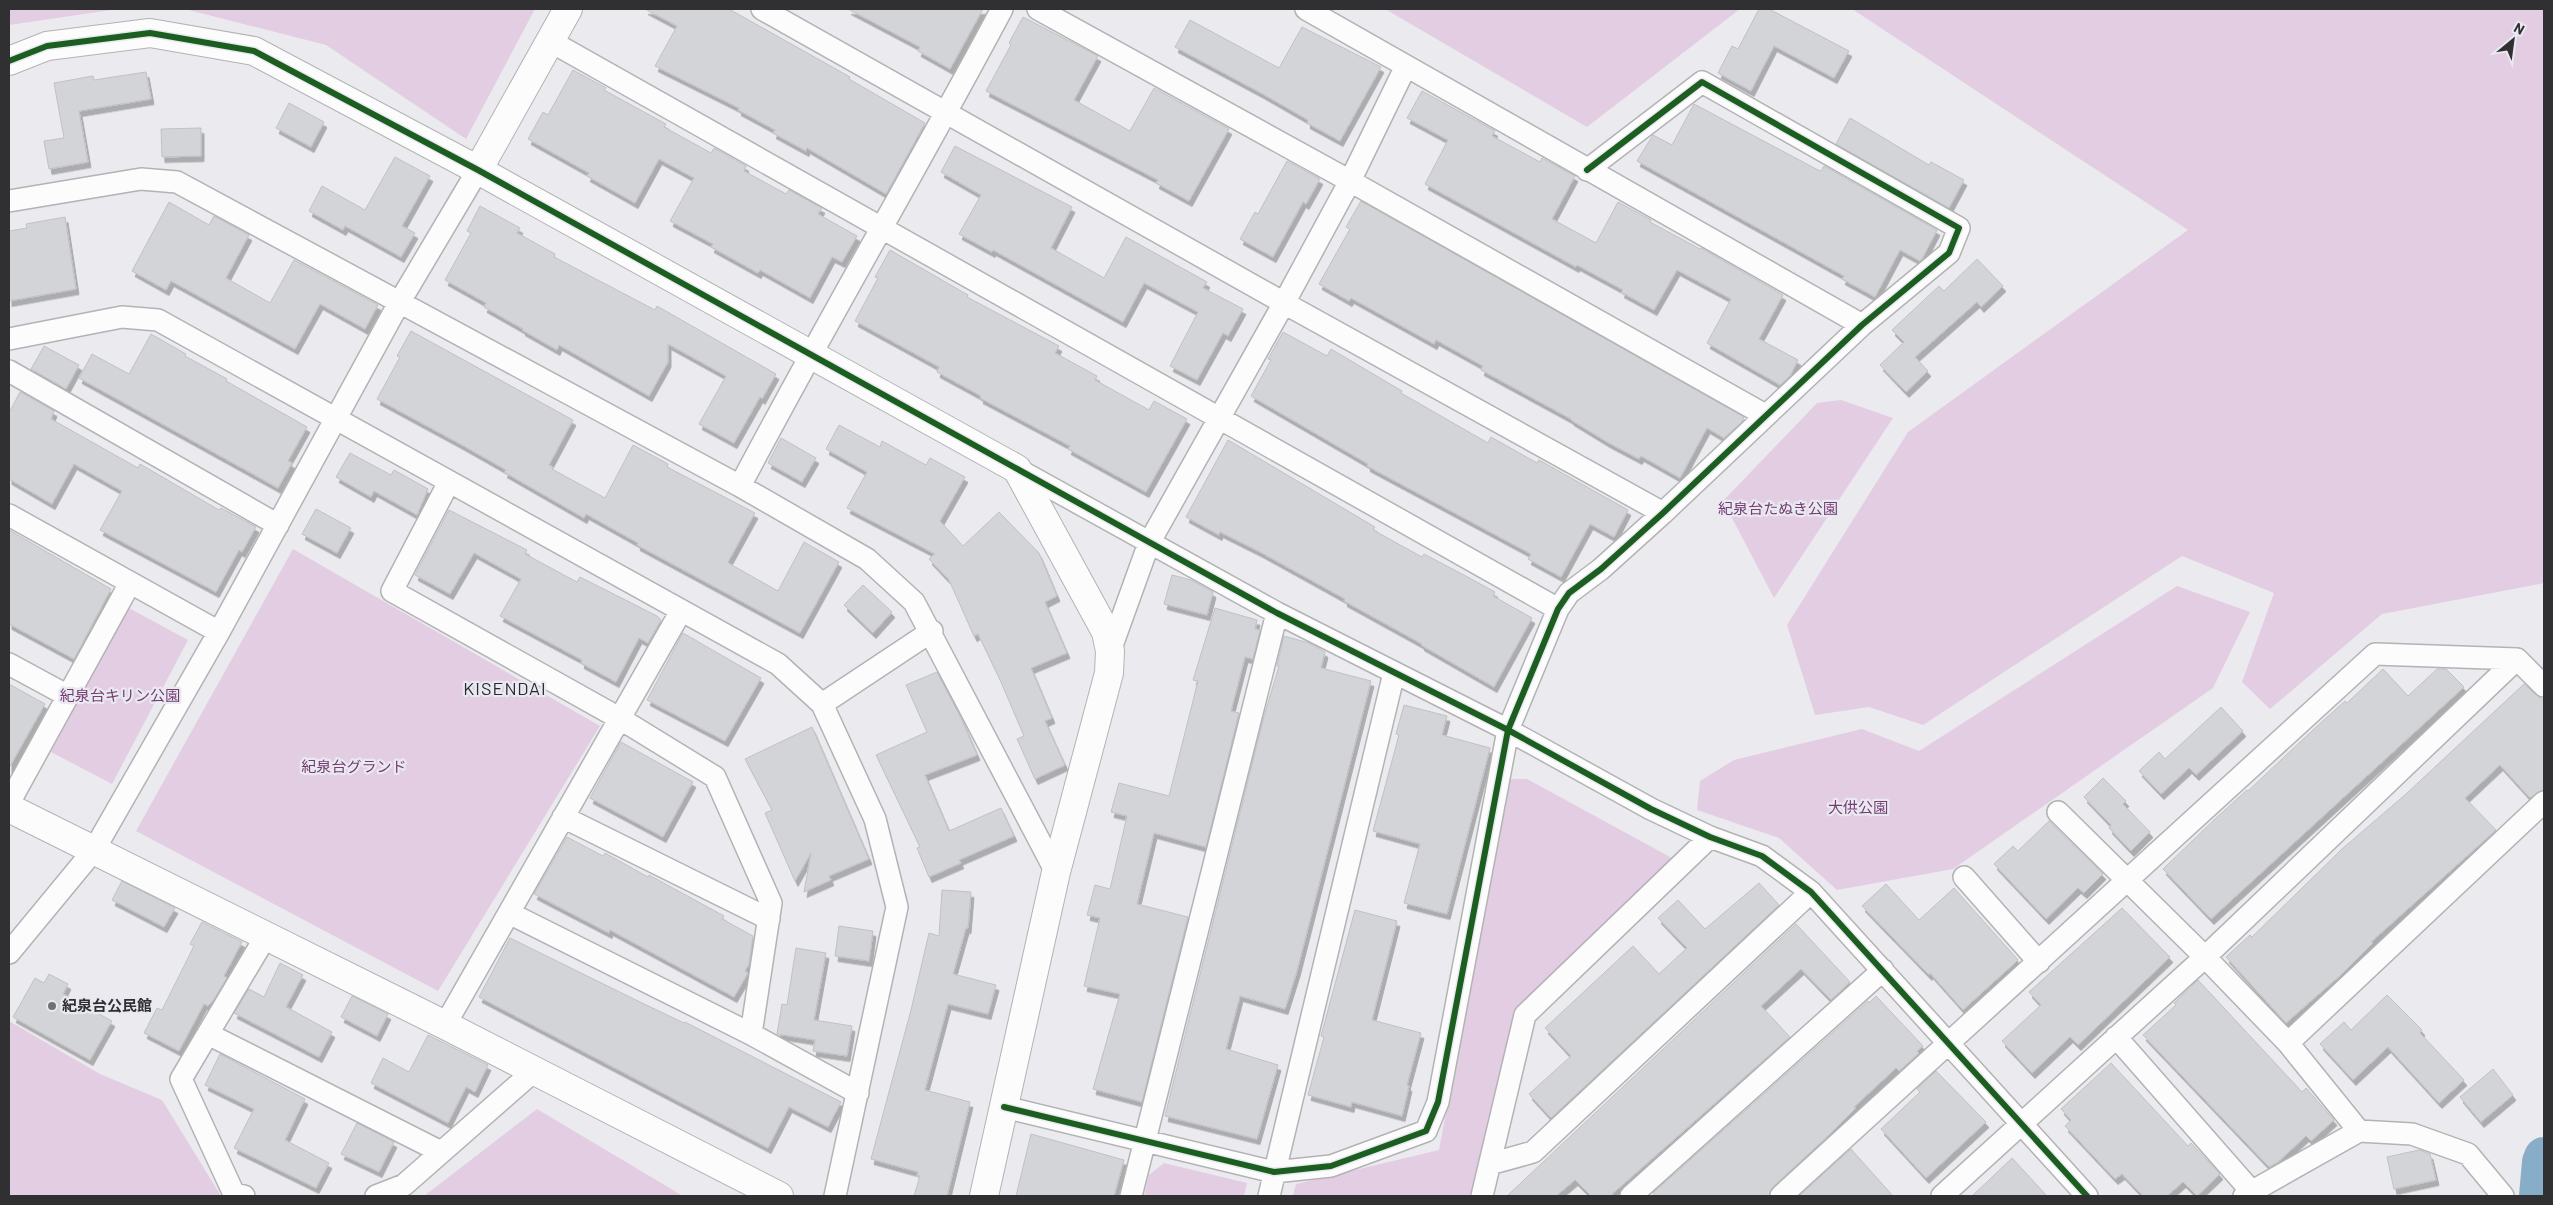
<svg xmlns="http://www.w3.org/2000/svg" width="2553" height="1205" font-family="Barlow,'Noto Sans JP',sans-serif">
	<defs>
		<filter id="shadow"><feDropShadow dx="3" dy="5.5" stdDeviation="0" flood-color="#0004"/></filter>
	</defs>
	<rect width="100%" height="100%" fill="#ebebef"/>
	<path fill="#e3cde2" d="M9,9H118L9,25Z
		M185,9H535L466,139L326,45Z
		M1385,9H1740L1587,127Z
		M1852,9H2544V583L2382,614L2270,709L2242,682L2274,593L2182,556L1923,725L1869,707L1815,715L1787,625L1908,432L2188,230Z
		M1841,400L1893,418L1774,598L1723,501L1817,403Z
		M293,549L600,726L438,991L136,831Z
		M2177,586L2250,612L2213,688L1953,869L1837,890L1779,838L1697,810L1700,781L1734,760L1862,729L1919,751Z
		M127,607L188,640L112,784L51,752Z
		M1508,779H1527L1672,858L1519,1008L1473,1196H1293L1296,1184L1439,1150Z
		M9,1021L100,1074L162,1100L221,1196H9Z
		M537,1109L683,1196H424Z
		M1164,1163L1247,1183L1244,1196H1144L1149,1175Z"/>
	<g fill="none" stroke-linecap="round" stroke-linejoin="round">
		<path stroke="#88adc8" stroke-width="40" d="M2539,1196L2542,1162L2544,1157"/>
	</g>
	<path fill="#d3d4d7" stroke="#c0c1c4" filter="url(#shadow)" d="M645,9H729L850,77L849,79L925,123L886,194L807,148L806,151L773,133L775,130L738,110L739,108L655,66L677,26Z
		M848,9H983L950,69L918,51L920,47Z
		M1759,9H1769L1849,51L1834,78L1774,46L1751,91L1718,73L1732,46L1738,49Z
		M1023,17L1098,56L1074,100L1130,131L1154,88L1229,129L1189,201L1156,183L1158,180L986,91L1011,45L1009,43Z
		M1190,20L1279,68L1302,27L1381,67L1340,141L1307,123L1308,120L1261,93L1175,47Z
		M573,70L606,88L604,90L666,124L664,127L711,153L714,148L746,166L744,171L786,194L789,190L822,208L818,214L857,236L842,262L832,257L810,298L760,270L758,273L711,247L713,244L670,221L694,178L659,159L635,203L587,176L589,173L528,139L543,112L548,115Z
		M146,72L151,99L79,111L88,162L49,169L44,141L64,138L54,83L93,76L94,80Z
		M1422,91L1495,131L1492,136L1540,162L1542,158L1575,176L1552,219L1596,243L1618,202L1651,220L1650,222L1700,249L1701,248L1783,295L1759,339L1798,360L1790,376L1780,385L1707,343L1731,299L1677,270L1654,310L1621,292L1623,290L1577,265L1576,267L1425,184L1448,140L1407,118Z
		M289,103L324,122L311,147L276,128Z
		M1694,104L1818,170L1821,171L1824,166L1937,230L1922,259L1920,261L1900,250L1875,297L1842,279L1844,276L1637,161L1653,135L1672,145Z
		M1850,118L1929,165L1931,162L1964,180L1949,208L1836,144Z
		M201,128V156L162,157L161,129Z
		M955,146L1072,207L1051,248L1104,278L1126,237L1207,282L1203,288L1243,309L1228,336L1223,333L1197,380L1170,366L1198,312L1144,283L1123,322L993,250L992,252L959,234L981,195L941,172Z
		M395,157L430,176L402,226L415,233L401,257L345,226L343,230L309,211L322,186L365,210Z
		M1287,161L1320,179L1306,204L1303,202L1273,257L1240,239L1255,212L1258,214Z
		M1361,201L1744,417L1742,422L1724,438L1707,428L1680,478L1641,456L1639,459L1607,442L1571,420V419L1481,370L1483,366L1436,340L1434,344L1351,298L1349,301L1319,284L1350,229L1346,227Z
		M169,202L209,225L214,216L249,235L226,278L270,303L294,260L378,305L365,329L320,304L295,349L171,281L166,290L132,271Z
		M480,206L520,228L517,233L555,254L554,257L655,310L657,306L776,374L762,399L760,397L734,443L699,424L726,376L668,344V362L649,396L559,345L557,350L522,330L523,329L484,307L486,303L445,280L471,233L467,231Z
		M65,217L76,289L9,301V231L27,228L26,224Z
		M890,250L968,295L967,297L1059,346L1055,353L1097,376L1095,380L1149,410L1154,401L1187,419L1146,492L1068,449L1070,446L980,398L981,396L937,372L939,367L855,321L878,278L875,277Z
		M1977,259L2003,286L1981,307L1977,302L1915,357L1928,371L1906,392L1880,365L1904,342L1892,330L1939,286L1944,291Z
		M411,331L573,420L549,465L553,467L552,469L605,498L633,445L668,464L667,467L755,513L728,562L730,564L778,591L804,542L839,562L800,633L637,545L638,543L586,514L584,518L504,472L506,470L462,445L377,399L400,357L397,356Z
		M1283,332L1327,356L1331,349L1402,391L1401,393L1488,443L1491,437L1537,463L1539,460L1628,510L1614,537L1590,524L1561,577L1528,559L1531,554L1367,466L1368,464L1251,396L1271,360L1268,359Z
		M151,334L186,354L185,356L227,379L226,381L307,427L288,461L292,463L278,488L79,378L92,354L129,374Z
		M44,346L79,365L66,389L31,369Z
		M20,392L54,411L51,419L138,468L140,464L219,510L221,508L256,527L242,552L239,550L216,592L100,530L122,491L74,464L52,504L9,479V413Z
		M839,425L880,447L882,441L926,465L930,458L965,477L940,521L963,546L999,512L1039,553L1057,596L1045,602L1067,653L1031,668L1052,718L1045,721L1065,765L1035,779L1017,739L1024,736L1001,682L978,634L974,636L949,580L929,559L935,554L847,508L867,472L826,449Z
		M781,438L816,458L802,482L768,463Z
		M1228,440L1375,527L1373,530L1422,557L1424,554L1462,574L1495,592L1493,596L1532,618L1494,687L1421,645L1422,644L1344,601L1345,599L1260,552L1220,532L1219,535L1186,517Z
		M350,453L391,475L394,470L428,489L417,515L374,491L371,497L336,477Z
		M316,509L351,528L337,553L302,534Z
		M449,510L527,550L525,554L577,582L580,577L657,616L661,620L648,643L639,638L616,682L581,663L582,660L500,616L521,579L474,553L450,594L415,575Z
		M9,530L111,589L74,659L9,624Z
		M1172,575L1191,580L1213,592L1207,615L1164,604Z
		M863,585L892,612L873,633L844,605Z
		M1215,608L1257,620L1255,629L1260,630L1253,659L1245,657L1231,711L1239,713L1206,847L1154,833L1137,904L1188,917L1142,1102L1093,1089L1120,994L1084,986L1100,918L1087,915L1095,885L1110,889L1127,816L1111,812L1119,783L1169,796L1198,681L1193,680Z
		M683,633L761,678L725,741L647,700Z
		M1284,636L1309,643L1325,652L1321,668L1371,681L1297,971L1285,1009L1240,996L1226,1049L1278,1065L1257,1139L1165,1116L1263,720L1279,666H1277Z
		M2383,669L2408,696L2437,669H2446L2464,687L2211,919L2163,869L2215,819L2247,790L2248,791L2314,729L2345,701L2347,703Z
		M937,672L962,720L977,755L925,775L949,831L1001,808L1014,836L959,860L961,863L929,877L917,848L920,847L876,755L927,732L906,685Z
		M9,684L45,704L9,768Z
		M2524,684L2544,701V790L2530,798L2500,765L2465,798L2496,830L2371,942L2373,943L2343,973L2286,1023L2226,957L2250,935L2252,937L2342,849L2406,794Z
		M1404,705L1447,716L1442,735L1490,748L1447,914L1404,903L1420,844L1373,831L1399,735L1396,734Z
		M2221,707L2243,731L2196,775L2189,768L2161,794L2139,771L2159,752L2165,759Z
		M812,727L869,859L829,876L831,880L804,892L811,853L795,881L765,813L772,810L745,759Z
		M621,742L693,782L663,837L590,798Z
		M2103,778L2126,801L2123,804L2150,832L2131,851L2109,828L2111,825L2084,797Z
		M2049,821L2103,874L2084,893L2078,888L2046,919L1994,864L2013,846L2018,851Z
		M567,837L603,856L605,853L648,877L649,875L724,916L722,919L753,936L749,964L745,971L748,973L734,997L610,930L609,933L534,894Z
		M122,881L175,908L164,927L112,900Z
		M1759,883L1779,905L1551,1118L1529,1094L1571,1056L1545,1028L1633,946L1659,974L1687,948L1658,918L1678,900L1705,929Z
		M1886,884L1919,920L1954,888L2018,960L1963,1010L1930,973L1929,975L1862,906Z
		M942,890L971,892L968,928H966L953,974L996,985L988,1014L948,1004L925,1090L970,1102L947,1196H914L920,1176H917L918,1172L871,1159L911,1010L929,933L939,936Z
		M2122,908L2170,957L2078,1045L2070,1037L2032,1073L2002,1041L2041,1005L2029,992Z
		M1355,910L1397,921L1372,1020L1421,1033L1407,1085L1409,1086L1402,1116L1352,1102L1351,1107L1308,1095L1324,1037L1321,1036Z
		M202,922L242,942L224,976L227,978L212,1002L208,1006L204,1004L179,1051L144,1033L157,1008L162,1010L194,946L190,944Z
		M1796,924L1850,982L1831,1000L1801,969L1761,1006L1790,1037L1610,1196H1591L1575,1180L1556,1196H1507Z
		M839,926L873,931L869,961L835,956Z
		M510,938L640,1002L684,1023L685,1022L841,1102L828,1127L789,1107L768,1148L479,997Z
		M796,948L826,953L814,1020L852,1026L847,1056L813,1051L815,1040L777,1034L782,1004L787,1005Z
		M280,963L303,975L286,1007L332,1032L319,1057L234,1013L249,989L264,997Z
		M49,974L68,984L63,994L112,1021L90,1060L13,1017L35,978L44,983Z
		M2198,980L2302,1092L2306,1088L2334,1120L2311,1141L2306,1136L2278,1162L2269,1167L2143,1035L2176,1005L2174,1003Z
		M2387,995L2422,1030L2420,1033L2464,1080L2439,1103L2388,1047L2353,1080L2320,1044L2344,1022L2351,1030Z
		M352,996L388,1014L377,1036L341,1017Z
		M1876,996L1923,1046L1917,1051L1919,1053L1899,1071L1896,1068L1854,1107L1856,1108L1833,1131L1773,1187L1769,1196H1655L1653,1193L1868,1001L1869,1003Z
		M428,1035L488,1065L475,1092L466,1087L448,1123L371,1083L383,1058L409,1072Z
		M220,1054L305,1099L285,1140L329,1163L316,1188L234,1148L254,1109L205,1085Z
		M2111,1063L2188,1146L2191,1143L2220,1174L2197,1196L2183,1182L2167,1196H2143L2122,1174L2115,1179L2065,1126L2071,1120L2061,1109Z
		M2493,1069L2513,1095L2481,1122L2460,1097Z
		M1936,1071L1986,1122L1926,1178L1881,1129L1920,1092L1917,1089Z
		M357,1123L394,1142L379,1172L341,1154Z
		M1031,1134L1124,1160L1114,1196H1016Z
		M1851,1149L1893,1196H1799Z
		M2419,1150L2430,1154L2436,1180L2394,1189L2387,1157Z
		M2012,1158L2047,1196H1972L1988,1181Z"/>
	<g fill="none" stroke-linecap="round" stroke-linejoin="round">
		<defs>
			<path id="street" d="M762,9L1284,303L1663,513
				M1038,9L1350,181L1765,415
				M1306,9L1862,325
				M550,41L1558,609
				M9,201L141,179L177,182L740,486L867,559L914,602L1056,872
				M9,339L122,317L158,320L778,664L822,704L875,819L897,907L835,1196
				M9,371L278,525
				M1017,469L1277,613L1508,730L1651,809L1710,837L1762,856L1811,892L2087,1196
				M449,482L392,591L619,718L715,777L771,903L751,1034L509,913
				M740,486C824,326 917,169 1002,9
				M9,515L219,632
				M1110,651L1149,543L1284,303L1350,181L1406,66
				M9,664L68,696
				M822,704L932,631
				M9,803L130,583
				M2058,812L2205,957L2288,1043L2359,1131
				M563,817L769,919
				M1964,877L2039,962
				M9,953L94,850L219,632L399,303L478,170
				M445,1025L681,611
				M208,1034L441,1152
				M751,1034L858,1093
				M2116,1037L2252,1192
				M2288,1043L2544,802
				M1004,1107L1274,1172L1331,1166L1426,1131L1438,1102L1508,730L1558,609L1569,593L1601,569L1663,513L1862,325L1949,253L1959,228L1702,82L1587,170
				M1490,1164L1533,1152L1811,892
				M244,1196L234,1194L181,1079L266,936
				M376,1196L404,1185L534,1071
				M1131,1196L1277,613
				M1269,1196L1394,673
				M1482,1196L1525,1015L1710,837
				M1631,1196L1883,970
				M1781,1196L2375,654L2517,659L2544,686
				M1942,1196L2205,957L2517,659
				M2244,1196L2359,1131L2412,1134L2468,1154L2503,1196"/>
			<path id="secondary" d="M9,61L47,46L150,33L254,51L478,170L1017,469L1106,632L1110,651L1109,673L1056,872L984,1196
				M478,170L568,9
				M9,808L445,1025L779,1196"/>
		</defs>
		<use href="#street" stroke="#b3b3b6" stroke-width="24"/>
		<use href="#secondary" stroke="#b3b3b6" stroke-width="30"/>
		<use href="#street" stroke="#fcfcfd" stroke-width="21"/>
		<use href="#secondary" stroke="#fcfcfd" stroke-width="28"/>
		<defs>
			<path id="cycleway" d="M9,61L47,46L150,33L254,51L478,170L1277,613L1508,730L1651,809L1710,837L1762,856L1811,892L2087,1196
				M1004,1107L1274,1172L1331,1166L1426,1131L1438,1102L1508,730L1558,609L1569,593L1601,569L1663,513L1862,325L1949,253L1959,228L1702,82L1587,170"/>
		</defs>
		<use href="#cycleway" stroke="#e9e9f1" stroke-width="9"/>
		<use href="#cycleway" stroke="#1b5e20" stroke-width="6"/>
	</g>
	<circle fill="#717175" stroke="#e9e9f1" stroke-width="2" cx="52" cy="1006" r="5"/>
	<g text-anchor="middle" stroke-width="4.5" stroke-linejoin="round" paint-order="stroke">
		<g font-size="15" fill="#763c72" stroke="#e9e9f1">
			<text x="1778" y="514">紀泉台たぬき公園</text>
			<text x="120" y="701">紀泉台キリン公園</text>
			<text x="354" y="772">紀泉台グランド</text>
			<text x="1858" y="813">大供公園</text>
		</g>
		<g font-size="15" font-weight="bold" fill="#303033" stroke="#e9e9f1" text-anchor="start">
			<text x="62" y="1011">紀泉台公民館</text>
		</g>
		<g font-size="18" letter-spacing="1" fill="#29292f" stroke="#e9e9f1">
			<text x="505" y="695">KISENDAI</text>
		</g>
	</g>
	<rect width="2553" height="1205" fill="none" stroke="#303033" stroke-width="20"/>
	<g transform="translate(2513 40) rotate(29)" stroke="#e9e9f1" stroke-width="4" paint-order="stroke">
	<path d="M0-4L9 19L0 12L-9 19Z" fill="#303033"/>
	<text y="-8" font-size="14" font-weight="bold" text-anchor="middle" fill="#303033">N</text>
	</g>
</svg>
